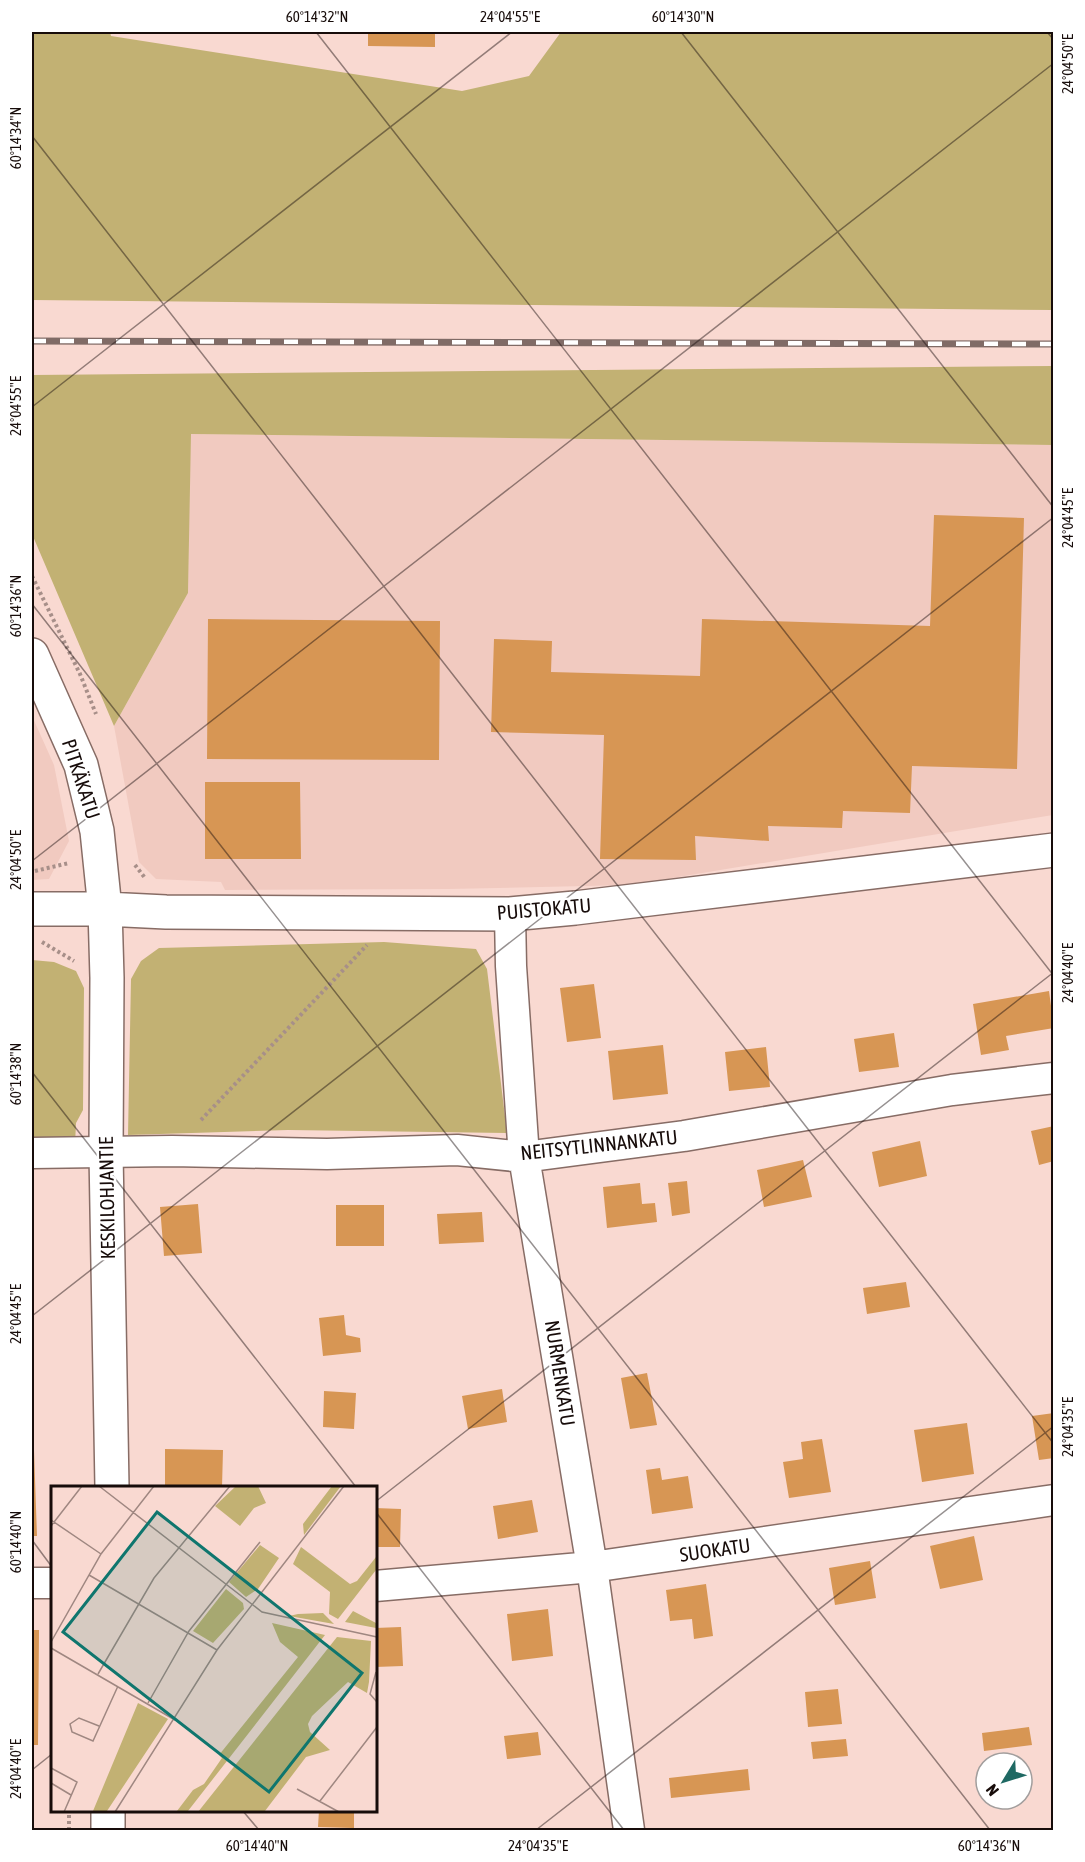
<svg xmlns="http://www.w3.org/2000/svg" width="1085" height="1862" font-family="'Asap Condensed',sans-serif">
	<rect width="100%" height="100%" fill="#f9d9d1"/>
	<path fill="#f1cac0" d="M190,434L1053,445V815L630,885L448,889L225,890L221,882L156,879L139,862L114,726L188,593Z
		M32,716L54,765L69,841L49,879L32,880Z"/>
	<path fill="#c2b173" d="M32,32H110L111,36L462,91L529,76L561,32H1053V310L32,300Z
		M1053,366V445L191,434L188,593L114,726L32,534V375Z
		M384,942L476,949L487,969L507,1133L288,1130L128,1135L131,979L141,961L159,948Z
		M32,960L54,962L76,971L84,988L83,1110L76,1123L75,1145L32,1144Z"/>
	<path fill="#d79654" d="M368,32H435V47L368,46Z
		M934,515L1024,518L1017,769L912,766L910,813L843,811L842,828L768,826L769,841L695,836L696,860L600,859L604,735L491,732L494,639L552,641L551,672L700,676L702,619L930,626Z
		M208,619L440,621L439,760L207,759Z
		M205,782H300L301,859H205Z
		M594,984L601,1038L567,1042L560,988Z
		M1049,991L1054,1028L1006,1036L1009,1050L981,1055L973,1004Z
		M894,1033L899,1067L859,1072L854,1039Z
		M663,1045L668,1094L613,1100L608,1051Z
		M766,1047L770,1087L729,1091L725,1052Z
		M1054,1126V1161L1039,1165L1031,1131Z
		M920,1141L927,1176L879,1187L872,1152Z
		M803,1160L812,1197L764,1207L757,1170Z
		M687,1181L690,1213L672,1216L668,1183Z
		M640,1183L642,1204L655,1203L657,1222L607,1228L603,1187Z
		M198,1204L202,1253L164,1256L160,1207Z
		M336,1205H384V1246H336Z
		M482,1212L484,1242L439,1244L437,1214Z
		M906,1282L910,1307L867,1314L863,1288Z
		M344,1315L346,1335L360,1338L361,1352L323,1356L319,1318Z
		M647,1373L657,1425L630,1429L621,1378Z
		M502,1389L507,1422L468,1429L462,1396Z
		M324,1391L356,1393L354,1429L323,1427Z
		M1054,1413V1458L1039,1460L1032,1416Z
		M967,1423L974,1474L922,1482L914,1430Z
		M822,1439L831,1492L789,1498L783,1462L803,1459L801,1442Z
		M165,1449L223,1450L222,1487H165Z
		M32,1450H34L37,1536H32Z
		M660,1468L662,1480L688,1476L693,1508L652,1514L646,1470Z
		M532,1500L538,1532L498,1539L493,1506Z
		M375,1508L401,1509L400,1547H375Z
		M974,1536L983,1580L940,1589L930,1546Z
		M870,1561L876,1598L835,1605L829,1568Z
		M706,1584L713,1636L694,1639L692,1619L670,1621L666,1590Z
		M548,1609L553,1656L512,1661L507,1614Z
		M401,1627L403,1666L375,1667V1628Z
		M32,1630H39L38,1745H32Z
		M838,1689L842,1724L808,1727L805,1692Z
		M1029,1727L1032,1745L984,1751L982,1733Z
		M538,1732L541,1755L507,1759L504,1736Z
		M846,1739L848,1756L813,1759L811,1742Z
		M748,1769L750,1790L671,1798L669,1778Z
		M319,1810H354V1828L318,1827Z"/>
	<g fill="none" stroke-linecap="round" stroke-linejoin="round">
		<defs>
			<path id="minor" d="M510,914L511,966L524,1157L592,1567L629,1830
				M32,1153L172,1151L327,1154L457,1150L524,1157L684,1136L952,1090L1054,1078
				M32,1583H52
				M375,1586L592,1567L1054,1500"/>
			<path id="tertiary" d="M32,655L81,765L97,831L105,909L107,978L106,1153L112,1487
				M32,909H105L166,912L510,914L575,908L1054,850
				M108,1830V1810"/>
		</defs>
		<use href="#minor" stroke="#876c65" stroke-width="33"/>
		<use href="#tertiary" stroke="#876c65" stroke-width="36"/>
		<path stroke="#a78f89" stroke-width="4" stroke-dasharray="3 3" stroke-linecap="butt" d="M32,576L80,674L96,714
			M135,865L145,878
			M35,871L69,863
			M42,942L74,961
			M201,1120L367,945
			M69,1830V1810"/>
		<use href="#minor" stroke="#fff" stroke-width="30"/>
		<use href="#tertiary" stroke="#fff" stroke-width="33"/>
		<defs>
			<path id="rail" d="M32,341L1054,344"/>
		</defs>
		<use href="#rail" stroke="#806b66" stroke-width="7"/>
		<use href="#rail" stroke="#fff" stroke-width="4.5" stroke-dasharray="14" stroke-linecap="butt"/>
	</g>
	<path fill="none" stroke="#170c0a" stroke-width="1.5" stroke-opacity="0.45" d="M316,32L1054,976M681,32L1054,508M1047,32L1054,40M32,136L1054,1444M32,407L512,32M32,604L990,1830M32,861L1054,63M32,1072L356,1487M32,1316L1054,517M375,1502L1054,972M375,1511L624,1830M32,1540L52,1567M32,1770L52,1754M242,1810L259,1830M536,1830L1054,1426"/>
	<g text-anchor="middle" stroke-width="5" stroke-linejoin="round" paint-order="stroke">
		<g font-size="20" fill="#170c0a" stroke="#fff">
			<text transform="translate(81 779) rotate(72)" y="7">PITKÄKATU</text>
			<text transform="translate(544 909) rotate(-5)" y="7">PUISTOKATU</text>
			<text transform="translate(599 1145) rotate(-6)" y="7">NEITSYTLINNANKATU</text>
			<text transform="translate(107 1198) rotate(-91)" y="7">KESKILOHJANTIE</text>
			<text transform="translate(560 1373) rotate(81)" y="7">NURMENKATU</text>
			<text transform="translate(715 1550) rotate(-8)" y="7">SUOKATU</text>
		</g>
	</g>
	<g transform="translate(51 1486)">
		<rect width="326" height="326" fill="#f9d9d1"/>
		<path d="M185,0H207L215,17L203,22L189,40L164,20ZM281,0H290L253,49L252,38ZM209,59L228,72L207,103L195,111L178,96ZM250,61L299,98L306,95L325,71V84L287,133L278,128L279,106L242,78ZM175,103L192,117L193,123L162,157L142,145ZM302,125L325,137V142L294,136ZM272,127L283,138L238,130L247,128ZM221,137L274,149L137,325H126L142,304L153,298L171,272L168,269L247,171L229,156ZM286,151L320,155L318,196L316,207L297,196L261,230L257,238L259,246L279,264L255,271L214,325L147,326ZM87,217L117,233L56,325H42Z" fill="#c2b173"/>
		<path fill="none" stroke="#9f8781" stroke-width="1.5" d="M48,0L211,126L326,151M0,34L50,68M0,40L31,0M38,89L166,164M0,156L50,68L103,0M0,162L124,234M325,186L319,208L326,216M47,188L103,92L179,0M97,217L138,145L209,56M48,240L28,232L19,238L21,246L42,255L67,200M0,282L26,296L13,326M0,297L20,309M246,303L288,326M269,315L326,241M64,326L166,164L293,0"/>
		<path fill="#0f766e" fill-opacity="0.15" stroke="#0f766e" stroke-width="3" d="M106,26L311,187L218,306L12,146Z"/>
		<rect width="326" height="326" fill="none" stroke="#170c0a" stroke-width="3"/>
	</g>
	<rect width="1085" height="1862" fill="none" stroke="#ffffff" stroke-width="66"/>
	<g transform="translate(1004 1781) rotate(232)"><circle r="28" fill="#ffffff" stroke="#a29e9d" stroke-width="1.5"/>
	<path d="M0-4.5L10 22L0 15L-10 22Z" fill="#1f6963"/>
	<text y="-9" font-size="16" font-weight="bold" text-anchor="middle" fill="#170c0a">N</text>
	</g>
	<rect x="33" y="33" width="1019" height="1796" fill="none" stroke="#170c0a" stroke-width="2"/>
	<g font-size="15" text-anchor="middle" fill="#170c0a">
		<text x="317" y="22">60°14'32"N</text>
		<text x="510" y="22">24°04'55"E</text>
		<text x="683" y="22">60°14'30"N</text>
		<text transform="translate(1068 64) rotate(-90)" y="5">24°04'50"E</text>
		<text transform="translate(16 138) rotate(-90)" y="5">60°14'34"N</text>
		<text transform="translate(16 406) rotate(-90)" y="5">24°04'55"E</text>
		<text transform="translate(1068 518) rotate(-90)" y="5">24°04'45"E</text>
		<text transform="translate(16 606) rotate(-90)" y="5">60°14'36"N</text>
		<text transform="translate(16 860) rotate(-90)" y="5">24°04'50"E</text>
		<text transform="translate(1068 973) rotate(-90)" y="5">24°04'40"E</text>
		<text transform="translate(16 1074) rotate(-90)" y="5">60°14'38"N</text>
		<text transform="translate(16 1314) rotate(-90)" y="5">24°04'45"E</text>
		<text transform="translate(1068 1427) rotate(-90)" y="5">24°04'35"E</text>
		<text transform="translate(16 1542) rotate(-90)" y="5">60°14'40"N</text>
		<text transform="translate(16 1769) rotate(-90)" y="5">24°04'40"E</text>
		<text x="257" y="1851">60°14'40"N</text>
		<text x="538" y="1851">24°04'35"E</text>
		<text x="989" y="1851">60°14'36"N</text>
	</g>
</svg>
